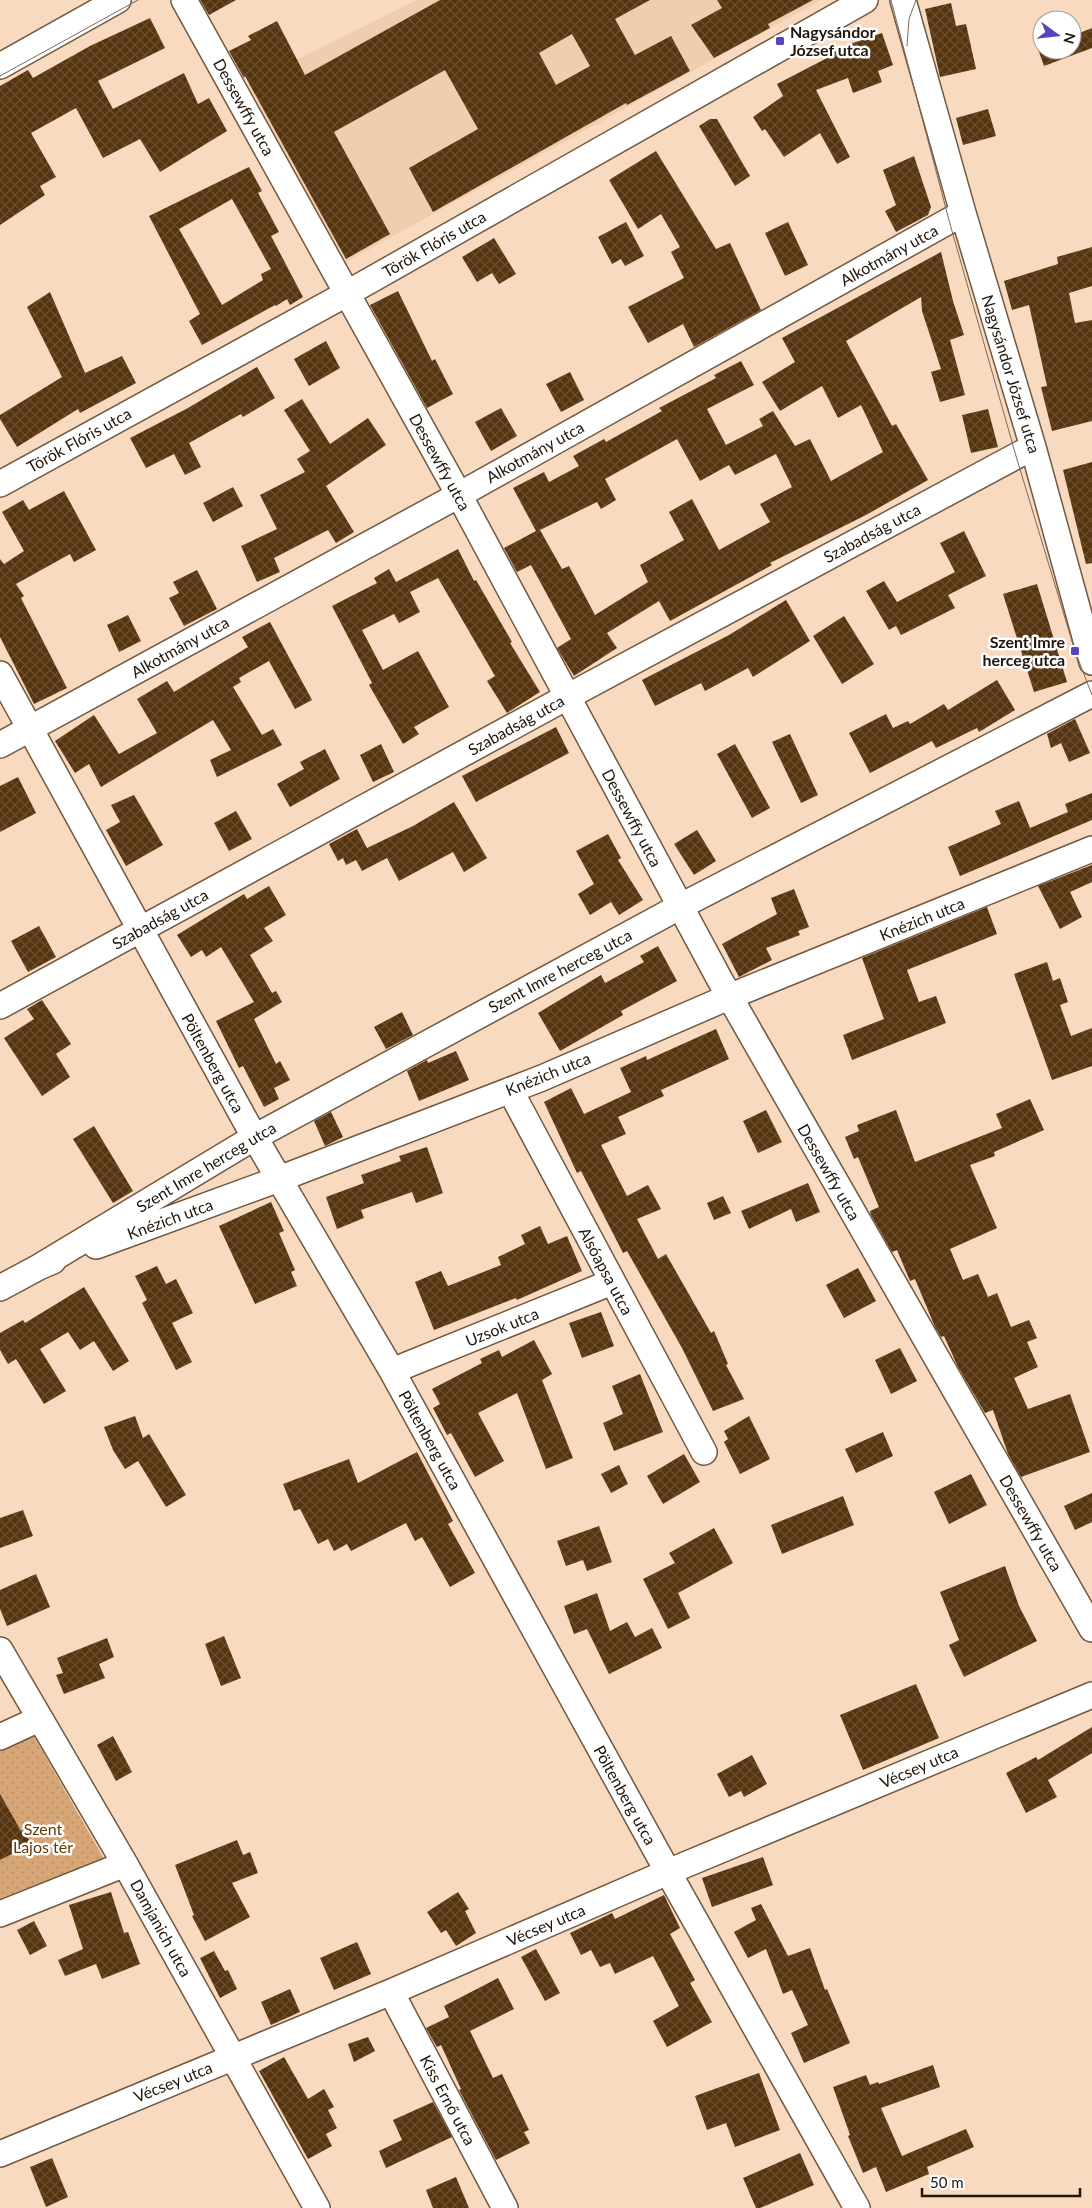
<svg xmlns="http://www.w3.org/2000/svg" width="1092" height="2208" font-family="Lato,sans-serif">
	<defs>
		<pattern id="green-dots" width="8" height="8" patternUnits="userSpaceOnUse" patternTransform="scale(1.25)"><rect width="8" height="8" fill="#d7a677"/><path d="M2 2h.1M6 6h.1" fill="none" stroke="#b88e66" stroke-width="1.8" stroke-linecap="round"/></pattern>
		<pattern id="building-cross-hatch" width="8" height="8" patternUnits="userSpaceOnUse" patternTransform="scale(1.25)"><rect width="8" height="8" fill="#56340f"/><path d="M0 0l8 8M0 8l8-8" fill="none" stroke="#6a4f30"/></pattern>
	</defs>
	<rect width="100%" height="100%" fill="#f7dabf"/>
	<path fill="#f0cdae" d="M417,0H821L346,262L244,86Z"/>
	<path fill="url(#green-dots)" d="M31,1731L104,1859L0,1902V1745Z"/>
	<path fill="url(#building-cross-hatch)" fill-rule="evenodd" d="M200,0H236L209,15Z
		M440,0H650L615,19L635,55L671,36L690,71L627,105L626,103L433,212L409,168L478,129L445,70L334,132L390,234L346,259L245,76L244,78L229,51L251,40L248,36L277,21L305,75ZM572,34L590,66L556,85L539,53Z
		M717,0H813L768,24L770,28L714,58L691,25L722,8Z
		M951,3L956,26L966,24L976,69L940,77L925,9Z
		M150,18L165,48L98,81L113,109L184,73L198,104L209,98L227,131L160,172L140,139L103,158L76,108L31,133L56,177L40,186L45,195L0,225V86L28,70L33,78L90,46Z
		M1092,28V48L1044,66L1038,49L1042,47V50H1072V36Z
		M882,33L893,65L878,71L882,82L853,93L848,78L816,90L850,157L837,164L820,133L784,157L765,129L762,131L753,117L783,96L777,84L829,57L827,52Z
		M988,109L996,136L963,145L956,118Z
		M710,119H717L750,176L735,186L699,126Z
		M656,151L716,249L730,243L761,310L694,347L683,324L648,343L628,307L684,278L671,252L680,247L661,214L638,229L609,180Z
		M914,156L931,207L928,215L896,232L885,211L896,205L883,170Z
		M249,167L262,191L258,193L279,232L271,236L303,297L290,305L287,299L276,306L275,305L202,345L189,321L200,314L149,216ZM232,199L271,269L261,274L263,280L222,305L179,229Z
		M626,222L644,256L625,266L621,259L612,264L598,237Z
		M788,222L808,265L785,276L765,233Z
		M494,238L516,274L499,284L492,273L477,282L462,257Z
		M1092,247V286L1069,293L1075,323L1092,320V421L1052,431L1041,387L1047,386L1029,305L1012,310L1004,281L1058,264L1057,257Z
		M941,252L953,301L964,335L950,340L965,395L940,402L931,372L941,369L922,311L921,297L846,341L892,426L896,424L928,480L866,515L770,563L772,565L670,621L659,601L607,633L617,648L574,676L557,648L571,639L531,565L517,572L504,548L536,531L513,488L544,472L549,482L579,466L573,456L604,439L606,442L662,411L659,408L716,378L714,375L741,361L754,385L707,409L726,445L763,426L759,419L773,411L795,446L810,439L831,481L883,452L861,405L838,418L822,386L780,411L762,382L795,362L782,338ZM677,439L700,481L729,465L735,475L776,454L792,487L760,504L770,522L719,550L692,499L669,512L684,540L640,565L648,582L595,615L569,566L562,569L540,530L597,502L601,509L616,500L605,479Z
		M398,291L432,361L435,359L453,394L427,408L370,305Z
		M50,292L85,373L122,356L136,383L80,413L78,409L17,447L0,419V415L62,377L27,307Z
		M326,341L340,368L309,386L294,359Z
		M257,367L275,398L243,417L241,414L189,443L201,467L185,475L174,454L146,468L130,438L188,408Z
		M570,372L584,400L561,412L546,384Z
		M302,399L330,444L368,418L386,445L326,486L354,532L336,543L328,530L274,558L280,572L257,582L241,546L277,529L260,495L305,472L297,459L310,451L284,410Z
		M501,408L517,436L491,451L475,422Z
		M988,409L998,447L971,453L962,415Z
		M1092,462V563L1086,564L1063,470Z
		M233,487L243,506L213,522L203,503Z
		M64,491L96,550L74,562L70,554L16,584L24,596L21,598L67,688L34,704L0,637V559L4,564L24,551L2,512L23,500L29,510Z
		M964,531L986,576L948,595L955,608L901,635L896,626L889,630L866,591L884,581L897,602L955,572L940,543Z
		M458,549L474,581L476,580L512,642L510,643L540,692L507,713L487,681L495,676L438,578L410,592L420,612L399,623L394,614L362,630L383,670L418,651L449,707L414,727L419,734L403,744L369,685L372,683L332,606L377,583L374,578L389,569L396,582Z
		M197,570L217,609L184,626L169,598L179,593L173,582Z
		M1037,584L1067,682L1034,692L1003,594Z
		M786,600L810,641L753,677L748,668L705,691L701,683L655,706L642,680L729,635Z
		M128,615L141,641L119,652L107,625Z
		M844,616L874,664L842,684L813,636Z
		M270,622L312,700L295,709L269,661L239,678L241,682L233,687L262,735L273,729L282,745L217,777L210,760L231,750L213,720L101,787L89,764L75,773L55,741L94,715L119,754L157,733L137,699L167,681L174,692L248,647L242,637Z
		M997,680L1015,710L979,732L977,728L936,748L932,741L870,773L849,733L886,714L893,728L908,721L910,724L944,704L948,710Z
		M1075,719L1090,753L1069,762L1061,743L1051,748L1047,734Z
		M556,727L569,753L476,802L462,776Z
		M790,734L818,795L801,803L772,742Z
		M381,744L394,772L373,782L360,755Z
		M735,744L770,808L752,818L717,754Z
		M325,749L340,779L290,807L277,784L304,769L300,762Z
		M18,777L36,813L0,832V786Z
		M1092,793V820L960,876L948,847L1001,824L995,811L1019,801L1030,828L1068,812L1065,804Z
		M134,795L163,845L126,866L106,830L120,822L111,805Z
		M454,802L487,858L464,872L453,852L399,881L387,858L362,871L356,860L346,865L343,858L338,861L329,844L357,829L367,848L413,826Z
		M236,811L252,839L229,851L214,823Z
		M697,830L716,861L694,875L674,844Z
		M608,834L621,858L618,860L643,900L619,915L611,902L590,915L578,894L594,884L576,851Z
		M1092,865V882L1070,892L1082,917L1060,929L1038,886Z
		M269,886L286,915L264,928L273,941L250,955L272,993L276,991L282,1002L254,1019L276,1064L280,1061L290,1080L274,1088L279,1099L264,1107L243,1066L239,1068L216,1021L254,1002L221,947L206,957L202,950L191,957L177,935L244,894L247,899Z
		M794,889L809,927L798,931L800,935L766,948L772,960L739,977L722,944L777,914L771,898Z
		M987,907L997,934L907,970L919,1002L936,996L946,1023L852,1060L843,1035L884,1019L862,958Z
		M39,926L56,957L28,972L11,941Z
		M658,946L677,981L621,1011L623,1015L560,1051L538,1013L601,975L605,983L644,962L640,956Z
		M1047,962L1053,981L1060,978L1068,1002L1060,1005L1071,1036L1092,1028V1066L1052,1080L1014,974Z
		M42,1000L71,1044L56,1054L70,1077L42,1096L4,1038L34,1019L27,1009Z
		M402,1012L413,1035L386,1049L374,1027Z
		M716,1029L729,1059L661,1090L664,1096L618,1117L626,1134L601,1145L627,1196L648,1185L661,1209L637,1219L658,1259L666,1254L711,1333L714,1331L728,1364L726,1365L744,1399L713,1411L682,1348L627,1251L623,1253L581,1171L577,1173L544,1102L571,1088L584,1114L631,1092L620,1068L646,1056L647,1060Z
		M456,1051L469,1080L419,1101L407,1071L427,1060L428,1063Z
		M1030,1099L1044,1130L994,1152L995,1156L970,1165L997,1228L950,1249L963,1280L978,1274L988,1297L997,1293L1011,1327L1029,1320L1037,1338L1027,1342L1038,1367L1014,1378L1028,1409L1070,1394L1090,1452L1021,1477L1008,1454L993,1410L985,1413L958,1367L944,1336L941,1337L935,1327L915,1279L910,1281L897,1250L892,1252L871,1215L870,1211L879,1207L858,1157L854,1159L845,1137L859,1131L857,1125L896,1110L915,1162L1002,1128L996,1114Z
		M766,1110L782,1142L758,1153L743,1121Z
		M331,1112L343,1137L325,1146L314,1121Z
		M94,1126L133,1191L113,1203L73,1139Z
		M427,1147L443,1193L416,1203L412,1192L361,1210L364,1218L337,1229L326,1197L364,1183L361,1175L401,1161L399,1156Z
		M808,1183L820,1212L796,1222L791,1209L749,1229L741,1211Z
		M723,1196L731,1213L714,1220L707,1203Z
		M271,1202L284,1231L279,1233L295,1270L291,1272L297,1286L255,1304L219,1226Z
		M540,1226L548,1244L567,1236L582,1271L517,1300L516,1298L434,1330L415,1282L441,1271L448,1286L501,1265L498,1257L525,1244L521,1235Z
		M157,1266L166,1284L176,1279L193,1313L172,1323L192,1362L176,1370L142,1303L147,1300L135,1276Z
		M858,1268L876,1301L844,1318L826,1285Z
		M84,1287L129,1361L113,1371L94,1341L80,1350L68,1332L40,1349L66,1391L44,1404L16,1359L8,1364L0,1350V1333L23,1320L25,1323Z
		M601,1312L614,1346L582,1358L569,1323Z
		M534,1340L552,1374L542,1380L573,1458L546,1469L517,1393L478,1413L504,1461L475,1477L451,1433L447,1435L433,1408L440,1404L432,1389L482,1363L480,1359L499,1350L502,1357Z
		M900,1348L917,1381L891,1394L875,1360Z
		M640,1374L663,1432L614,1451L603,1423L623,1414L612,1386Z
		M135,1416L143,1438L149,1434L186,1495L166,1507L138,1461L125,1469L113,1450L104,1427Z
		M749,1416L770,1459L740,1474L724,1442L728,1439L724,1431Z
		M883,1432L893,1456L856,1473L845,1449Z
		M417,1452L453,1521L448,1524L475,1573L450,1587L422,1537L415,1541L406,1523L351,1551L347,1544L334,1551L328,1539L318,1544L300,1509L294,1511L283,1484L349,1459L358,1483Z
		M684,1454L700,1482L663,1504L647,1476Z
		M619,1465L628,1484L611,1493L601,1474Z
		M971,1474L987,1505L949,1524L934,1492Z
		M1092,1493V1522L1075,1530L1064,1506Z
		M843,1496L854,1525L782,1554L771,1525Z
		M23,1510L33,1536L0,1548V1518Z
		M599,1526L612,1562L587,1571L583,1560L566,1566L557,1541Z
		M714,1528L733,1563L678,1593L690,1618L668,1629L643,1579L675,1563L669,1553Z
		M1005,1566L1019,1606L1037,1641L964,1677L949,1645L959,1640L940,1592Z
		M36,1574L50,1607L7,1626L0,1609V1590Z
		M597,1593L610,1631L627,1622L635,1637L652,1628L662,1648L609,1674L587,1629L574,1634L564,1606Z
		M224,1636L241,1678L221,1686L205,1644Z
		M107,1638L114,1657L99,1664L105,1678L64,1694L56,1675L63,1673L57,1658Z
		M916,1684L939,1738L863,1770L840,1715Z
		M1092,1727V1753L1048,1780L1057,1797L1026,1813L1006,1773L1036,1757L1038,1760Z
		M113,1736L132,1772L116,1781L97,1745Z
		M752,1755L767,1784L744,1797L741,1791L729,1797L717,1774Z
		M0,1794L21,1831L24,1830L31,1844L0,1860Z
		M237,1840L243,1855L250,1852L258,1873L232,1883L250,1917L205,1941L192,1916L194,1915L175,1865Z
		M763,1857L773,1885L712,1907L702,1878Z
		M111,1892L124,1933L128,1932L140,1964L102,1979L96,1964L65,1976L58,1960L83,1949L69,1905Z
		M458,1892L469,1909L465,1911L476,1933L456,1946L446,1930L441,1933L427,1912Z
		M664,1895L680,1928L670,1934L695,1980L690,1983L712,2022L667,2047L653,2021L679,2006L653,1956L615,1974L610,1963L600,1967L591,1950L581,1955L570,1933L612,1913L615,1919Z
		M761,1904L788,1956L810,1948L825,1990L827,1989L850,2043L804,2063L791,2033L808,2025L792,1990L783,1994L766,1949L748,1958L734,1932L756,1920L751,1908Z
		M34,1921L47,1946L30,1955L17,1930Z
		M357,1942L371,1974L334,1990L320,1958Z
		M536,1949L560,1993L545,2001L521,1957Z
		M214,1951L225,1971L228,1970L237,1989L220,1998L200,1958Z
		M498,1978L514,2009L470,2031L493,2078L502,2074L529,2130L524,2132L530,2143L496,2160L459,2090L461,2089L441,2045L437,2047L426,2028L449,2017L444,2006Z
		M290,1989L300,2012L271,2025L261,2002Z
		M368,2037L375,2051L354,2062L348,2044Z
		M284,2057L308,2099L324,2089L334,2107L328,2110L337,2128L326,2134L332,2146L308,2159L259,2071Z
		M933,2065L940,2087L881,2108L902,2156L966,2129L974,2147L927,2167L929,2174L886,2192L876,2167L863,2173L848,2136L850,2135L849,2132L833,2087L866,2075L870,2085L878,2082L879,2084Z
		M759,2073L780,2130L735,2147L726,2123L707,2130L695,2096Z
		M433,2102L452,2137L386,2168L379,2151L402,2140L393,2120Z
		M800,2153L814,2185L760,2208H756L743,2178Z
		M52,2158L68,2197L46,2207L30,2167Z
		M456,2177L469,2208H433L426,2190Z"/>
	<g fill="none" stroke-linecap="round" stroke-linejoin="round">
		<defs>
			<path id="minor" d="M184,0L459,495L720,980L1092,1629
				M903,0L963,213L1033,447L1092,662
				M0,66L118,0
				M0,484L346,294L865,0
				M0,674L251,1131L392,1371L668,1872L857,2208
				M0,745L459,495L963,213
				M0,1006L567,697L1033,447
				M510,1090L704,1452
				M96,1246L279,1179L542,1078L731,996L1092,849
				M39,1267L255,1137L679,907L1092,694
				M0,1288L39,1267L53,1261
				M392,1371L612,1282
				M0,1650L125,1864L317,2208
				M0,1737L39,1719
				M0,1914L125,1864
				M391,1992L505,2208
				M0,2154L391,1992L668,1872L1092,1695"/>
		</defs>
		<use href="#minor" stroke="#715841" stroke-width="28"/>
		<use href="#minor" stroke="#fff" stroke-width="25"/>
		<path stroke="#7c6a59" stroke-width="1" d="M891,0L950,224L1016,456L1075,651L1092,695
			M907,46L909,19L916,0
			M0,76L138,0"/>
	</g>
	<g fill="#5546be" stroke="#fff" stroke-width="2">
		<rect x="775" y="36" width="10" height="10" rx="2.5"/>
		<rect x="1070" y="646" width="10" height="10" rx="2.5"/>
	</g>
	<g text-anchor="middle" stroke-width="5" stroke-linejoin="round" paint-order="stroke">
		<g font-size="16" font-weight="bold" fill="#1f150b" stroke="#fff" text-anchor="start">
			<text x="790" y="38">Nagysándor<tspan x="790" dy="18">József utca</tspan></text>
			<text x="1065" y="648" text-anchor="end">Szent Imre<tspan x="1065" dy="18">herceg utca</tspan></text>
		</g>
		<g font-size="16" fill="#1f150b" stroke="#fff">
			<text transform="translate(244 107) rotate(61)" y="6">Dessewffy utca</text>
			<text transform="translate(434 244) rotate(-30)" y="6">Török Flóris utca</text>
			<text transform="translate(889 255) rotate(-29)" y="6">Alkotmány utca</text>
			<text transform="translate(1011 374) rotate(73)" y="6">Nagysándor József utca</text>
			<text transform="translate(79 440) rotate(-29)" y="6">Török Flóris utca</text>
			<text transform="translate(535 452) rotate(-29)" y="6">Alkotmány utca</text>
			<text transform="translate(440 462) rotate(61)" y="6">Dessewffy utca</text>
			<text transform="translate(872 533) rotate(-28)" y="6">Szabadság utca</text>
			<text transform="translate(180 647) rotate(-29)" y="6">Alkotmány utca</text>
			<text transform="translate(516 725) rotate(-29)" y="6">Szabadság utca</text>
			<text transform="translate(632 818) rotate(62)" y="6">Dessewffy utca</text>
			<text transform="translate(160 919) rotate(-29)" y="6">Szabadság utca</text>
			<text transform="translate(922 919) rotate(-22)" y="6">Knézich utca</text>
			<text transform="translate(560 971) rotate(-28)" y="6">Szent Imre herceg utca</text>
			<text transform="translate(213 1063) rotate(61)" y="6">Pöltenberg utca</text>
			<text transform="translate(548 1074) rotate(-22)" y="6">Knézich utca</text>
			<text transform="translate(206 1167) rotate(-31)" y="6">Szent Imre herceg utca</text>
			<text transform="translate(829 1172) rotate(60)" y="6">Dessewffy utca</text>
			<text transform="translate(170 1219) rotate(-20)" y="6">Knézich utca</text>
			<text transform="translate(606 1271) rotate(62)" y="6">Alsóapsa utca</text>
			<text transform="translate(502 1327) rotate(-22)" y="6">Uzsok utca</text>
			<text transform="translate(430 1440) rotate(61)" y="6">Pöltenberg utca</text>
			<text transform="translate(1031 1523) rotate(60)" y="6">Dessewffy utca</text>
			<text transform="translate(919 1767) rotate(-23)" y="6">Vécsey utca</text>
			<text transform="translate(625 1795) rotate(61)" y="6">Pöltenberg utca</text>
			<text transform="translate(546 1925) rotate(-23)" y="6">Vécsey utca</text>
			<text transform="translate(161 1928) rotate(61)" y="6">Damjanich utca</text>
			<text transform="translate(173 2082) rotate(-22)" y="6">Vécsey utca</text>
			<text transform="translate(448 2100) rotate(62)" y="6">Kiss Ernő utca</text>
		</g>
		<g font-size="16" fill="#653900" stroke="#fff">
			<text x="43" y="1835">Szent<tspan x="43" dy="18">Lajos tér</tspan></text>
		</g>
	</g>
	<g transform="translate(1057 35) rotate(105)"><circle r="24" fill="#ffffff" stroke="#a5a19d"/>
	<path d="M0-4L9 19L0 12L-9 19Z" fill="#5546be"/>
	<text y="-8" font-size="14" font-weight="bold" text-anchor="middle" fill="#1f150b">N</text>
	</g>
	<path d="M922 2188v8h158v-8" fill="none" stroke="#1f150b" stroke-width="2.5"/>
	<text x="930" y="2188" font-size="15" fill="#1f150b" stroke="#ffffff" stroke-width="4" paint-order="stroke">50 m</text>
</svg>
